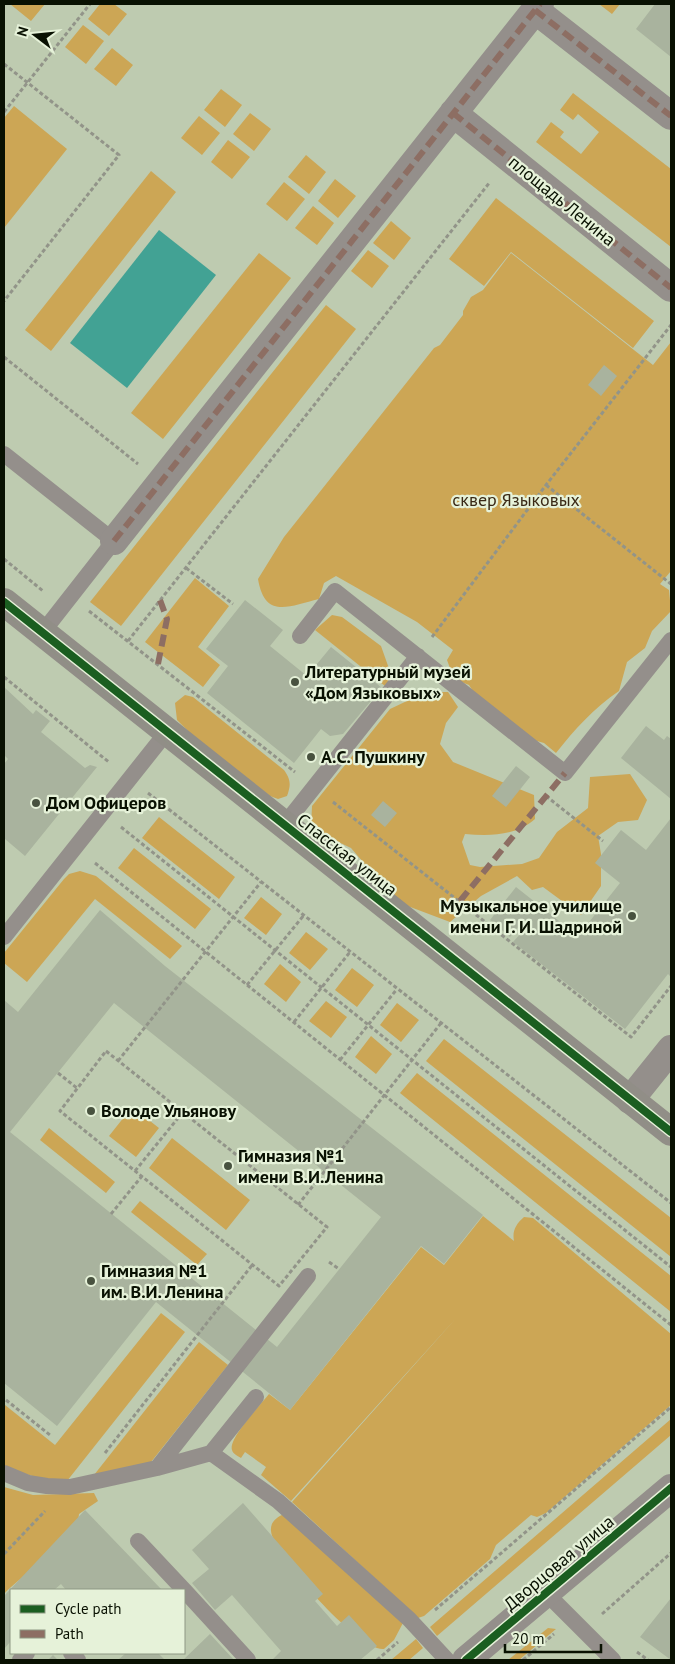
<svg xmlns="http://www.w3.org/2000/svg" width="675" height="1664" font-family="'PT Sans',sans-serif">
	<rect width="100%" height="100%" fill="#becbb0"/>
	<path fill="#cca655" d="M10,4H45L31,21Z
		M100,4H114L127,14L109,36L88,19Z
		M599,4H620L612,14Z
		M83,25L104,41L86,64L65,47Z
		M112,48L133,65L116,86L94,69Z
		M221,89L242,105L225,127L204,110Z
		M573,93L671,169V247L536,142L551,122L564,132L560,137L581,154L599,132L578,114L573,120L560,110Z
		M14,106L67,149L4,228V118Z
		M250,113L271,129L254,151L233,134Z
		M199,116L220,133L202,155L181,138Z
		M228,140L250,157L232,179L211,162Z
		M306,155L326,172L309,194L288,177Z
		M151,171L176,192L51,351L25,330Z
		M335,179L356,196L338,218L318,201Z
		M284,182L305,199L287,221L266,204Z
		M496,198L654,321L633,348L511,252L484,286L449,259Z
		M313,206L334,223L317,245L295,228Z
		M391,221L411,238L394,260L373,243Z
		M368,250L389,266L372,288L351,271Z
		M259,253L291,278L163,439L131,413Z
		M511,253L653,365L671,342V571L660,584L669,590L671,611L652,631L645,648L627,662L619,691C594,708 575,729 556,753L544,743L530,739L478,699L469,685L454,679L447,660L453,650L417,622L336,576L324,583L319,599C289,606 265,620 258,579L284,537L434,348L440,345L463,315V311L471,297L483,290Z
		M326,305L356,329L121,626L90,602Z
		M195,578L229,606L198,647L220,665L203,687L145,642Z
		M332,615L342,617L381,646L392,677L385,686L315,630Z
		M426,692H448L458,707L446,723L440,744L453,762L534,795L535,819C516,836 490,836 465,834L462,842L470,865L480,867L522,864L539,858L557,832L588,808L590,777L630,774L647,800L638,820L618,822L598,836L601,854V886L581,915L543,887L532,890L517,876L481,896L450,922L405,905L381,883L351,848L311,829L312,806L390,709Z
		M185,695L193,697L284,770C291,780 291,785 287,796L278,799L270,796L195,738L177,720L175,703Z
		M159,817L235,877L219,899L142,838Z
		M134,848L211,909L195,929L118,868Z
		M80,871L96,876L182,946L170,959L95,899L27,982L4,963V953L64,879L69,874Z
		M261,897L282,914L266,935L244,918Z
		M306,932L328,949L310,970L289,953Z
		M280,964L301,982L286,1002L264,984Z
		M352,968L374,985L357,1007L335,990Z
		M326,1001L347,1017L331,1038L309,1021Z
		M397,1003L419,1020L401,1042L380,1025Z
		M371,1036L392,1054L376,1074L355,1057Z
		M444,1039L671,1218V1257L426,1061Z
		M417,1073L671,1276V1312L400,1093Z
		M132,1107L159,1128L136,1157L109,1136Z
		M49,1128L115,1182L106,1193L40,1140Z
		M172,1138L250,1200L226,1230L149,1168Z
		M140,1201L207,1254L197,1265L131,1212Z
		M483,1216L514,1241C512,1231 516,1224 524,1217L533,1218L671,1334V1405L546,1513L537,1517L531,1515L496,1545L490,1559L424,1616L418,1618L292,1502L458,1316L291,1501L261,1475L266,1467L245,1452L241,1458C238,1456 233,1454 232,1450C228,1439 261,1404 269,1394L290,1410L421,1247L444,1265Z
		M161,1313L185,1332L67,1481H48L4,1467L5,1405L55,1445Z
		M199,1342L228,1365L151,1462L94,1475Z
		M671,1419V1435L437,1636L430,1627Z
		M4,1487L33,1495L94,1493L98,1501L79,1514C78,1539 21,1575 4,1594Z
		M284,1514L404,1621L394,1640L384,1649C359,1652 273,1555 271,1531C270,1522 277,1517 284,1514Z
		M548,1628L556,1629L519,1660H508Z
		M416,1639L423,1648L409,1660H391Z"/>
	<path fill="#42a294" d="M159,230L216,275L127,388L70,343Z"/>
	<path fill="#a9b39e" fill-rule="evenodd" d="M655,4H671V57L636,29Z
		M604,365L617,376L601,396L588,385Z
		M245,600L283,630L270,646L307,676L331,647L382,688L343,734L330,736L321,729L294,763L207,693L228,666L206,649Z
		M4,687L33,714L36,710L50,721L41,732L85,768L90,765L97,767L25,856L5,839L4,841V764L8,759L4,755Z
		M646,726L664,740L667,736L671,739V799L621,758Z
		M516,766L530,777L506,807L492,796Z
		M383,801L397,813L385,827L371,815Z
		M671,818V977L668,974L625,1029L513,942L522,932L517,928L510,937L490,920L516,887L578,936L620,883L595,863L621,830L646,850Z
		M100,910L165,966L483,1215L444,1264L421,1246L290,1410L156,1302L57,1426L4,1383V1000L18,1012ZM114,1003L381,1217L277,1347L10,1132Z
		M243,1503L323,1594L315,1601L337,1626L349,1615L377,1646L360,1660H272L281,1651L232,1595L215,1610L192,1583L209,1569L192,1550Z
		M85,1510L162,1590H66L61,1584L54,1590H11V1641L4,1649V1596Z
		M671,1598V1660L640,1637Z
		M210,1634L234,1660H183Z
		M126,1653H158L165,1660H118Z
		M53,1655L58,1660H48Z"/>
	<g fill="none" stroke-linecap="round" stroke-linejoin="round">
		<path stroke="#929489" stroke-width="3" stroke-dasharray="4 2.5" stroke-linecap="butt" d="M4,64L119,155L4,301
			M4,112L90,4
			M4,357L138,464
			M546,485L671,584
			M4,559L43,591
			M186,568L233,604
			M89,611L295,772
			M432,637L546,485L671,325
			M128,641L490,182
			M4,677L110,763
			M148,793L671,1203
			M546,796L603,841
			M333,802L631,1037L671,986
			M121,827L671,1267
			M95,863L671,1325
			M247,985L304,915
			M294,1022L350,952
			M106,1051L327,1227L279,1286L60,1111Z
			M340,1060L397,989
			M118,1061L261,882
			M58,1073L77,1088
			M135,1171L183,1112
			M298,1205L441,1023
			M111,1214L142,1176
			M329,1262L339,1269
			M6,1400L50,1435
			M105,1453L253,1264
			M4,1554L45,1511
			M435,1610L671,1407
			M602,1614L671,1553
			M637,1652L648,1660
			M377,1660L398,1642
			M523,1660L554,1634"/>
		<path stroke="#948f8b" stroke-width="16" d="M4,454L114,541L42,633
			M300,636L335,591L565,773L671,640
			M284,825L418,656
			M4,937L166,733
			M256,1397L211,1453L278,1501L409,1619L447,1660
			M157,1468L308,1276
			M4,1473L28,1483L47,1486L70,1487L157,1468L211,1453
			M138,1541L184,1590
			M184,1590L248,1660
			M546,1593L613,1660
			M71,1653L78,1660
			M20,1660L27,1653"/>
		<path stroke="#948f8b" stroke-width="28" d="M535,10L671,116
			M453,113L671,288
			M114,541L540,4
			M630,1100L671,1049
			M466,1660L671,1488"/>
		<path stroke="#918e87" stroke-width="28" d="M4,602L671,1132"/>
		<path stroke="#8d9284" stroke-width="1" d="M4,592L671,1125
			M4,613L671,1142"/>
		<path stroke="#8d6e63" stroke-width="6" stroke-dasharray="12 6" stroke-linecap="butt" d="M535,10L671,116
			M453,113L671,288
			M114,541L540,4
			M158,664L167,619L160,600
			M460,901L565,773"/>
		<defs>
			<path id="cycleway" d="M4,602L671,1132
				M466,1660L671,1488"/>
		</defs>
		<use href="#cycleway" stroke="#e6f2d9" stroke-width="11"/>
		<use href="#cycleway" stroke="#1b5e20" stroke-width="8"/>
	</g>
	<g fill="#48523f" stroke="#e6f2d9" stroke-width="2">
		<circle cx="295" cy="682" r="5"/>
		<circle cx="311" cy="757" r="5"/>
		<circle cx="36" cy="803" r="5"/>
		<circle cx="632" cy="916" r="5"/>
		<circle cx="91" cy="1111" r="5"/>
		<circle cx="228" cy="1166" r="5"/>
		<circle cx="91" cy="1281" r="5"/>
	</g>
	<g text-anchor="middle" stroke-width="4.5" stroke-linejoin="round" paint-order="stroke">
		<g font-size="18" fill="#091102" stroke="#e6f2d9">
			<text transform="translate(562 201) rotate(39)" y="6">площадь Ленина</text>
			<text transform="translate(347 855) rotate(38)" y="6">Спасская улица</text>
			<text transform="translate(559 1563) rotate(-40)" y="6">Дворцовая улица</text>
		</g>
		<g font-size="18" fill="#3a2916" stroke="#e6f2d9">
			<text x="516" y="506">сквер Языковых</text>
		</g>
		<g font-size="18" font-weight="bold" fill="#091102" stroke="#e6f2d9" text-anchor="start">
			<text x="305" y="678">Литературный музей<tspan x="305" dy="21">«Дом Языковых»</tspan></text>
			<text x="321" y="763">А.С. Пушкину</text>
			<text x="46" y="809">Дом Офицеров</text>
			<text x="622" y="912" text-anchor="end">Музыкальное училище<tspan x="622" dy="21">имени Г. И. Шадриной</tspan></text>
			<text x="101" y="1117">Володе Ульянову</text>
			<text x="238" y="1162">Гимназия №1<tspan x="238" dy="21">имени В.И.Ленина</tspan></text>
			<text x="101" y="1277">Гимназия №1<tspan x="101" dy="21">им. В.И. Ленина</tspan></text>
		</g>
	</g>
	<rect width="675" height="1664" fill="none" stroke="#091102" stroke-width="10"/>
	<rect x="10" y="1589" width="175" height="65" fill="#e6f2d9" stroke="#8e9883"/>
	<rect x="20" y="1605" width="25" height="8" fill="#1b5e20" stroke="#8e9883"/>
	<text x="55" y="1614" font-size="15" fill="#091102">Cycle path</text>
	<rect x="20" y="1630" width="25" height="8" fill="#8d6e63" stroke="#8e9883"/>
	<text x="55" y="1639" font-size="15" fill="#091102">Path</text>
	<g transform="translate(35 35) rotate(286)" stroke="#e6f2d9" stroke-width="4" paint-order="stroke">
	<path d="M0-4L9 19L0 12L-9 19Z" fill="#091102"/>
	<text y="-8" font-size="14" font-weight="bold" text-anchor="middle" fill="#091102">N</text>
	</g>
	<path d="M505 1644v8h96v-8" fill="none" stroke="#091102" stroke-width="2.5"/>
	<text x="512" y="1644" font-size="15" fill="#091102" stroke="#e6f2d9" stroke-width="4" paint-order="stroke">20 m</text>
</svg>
